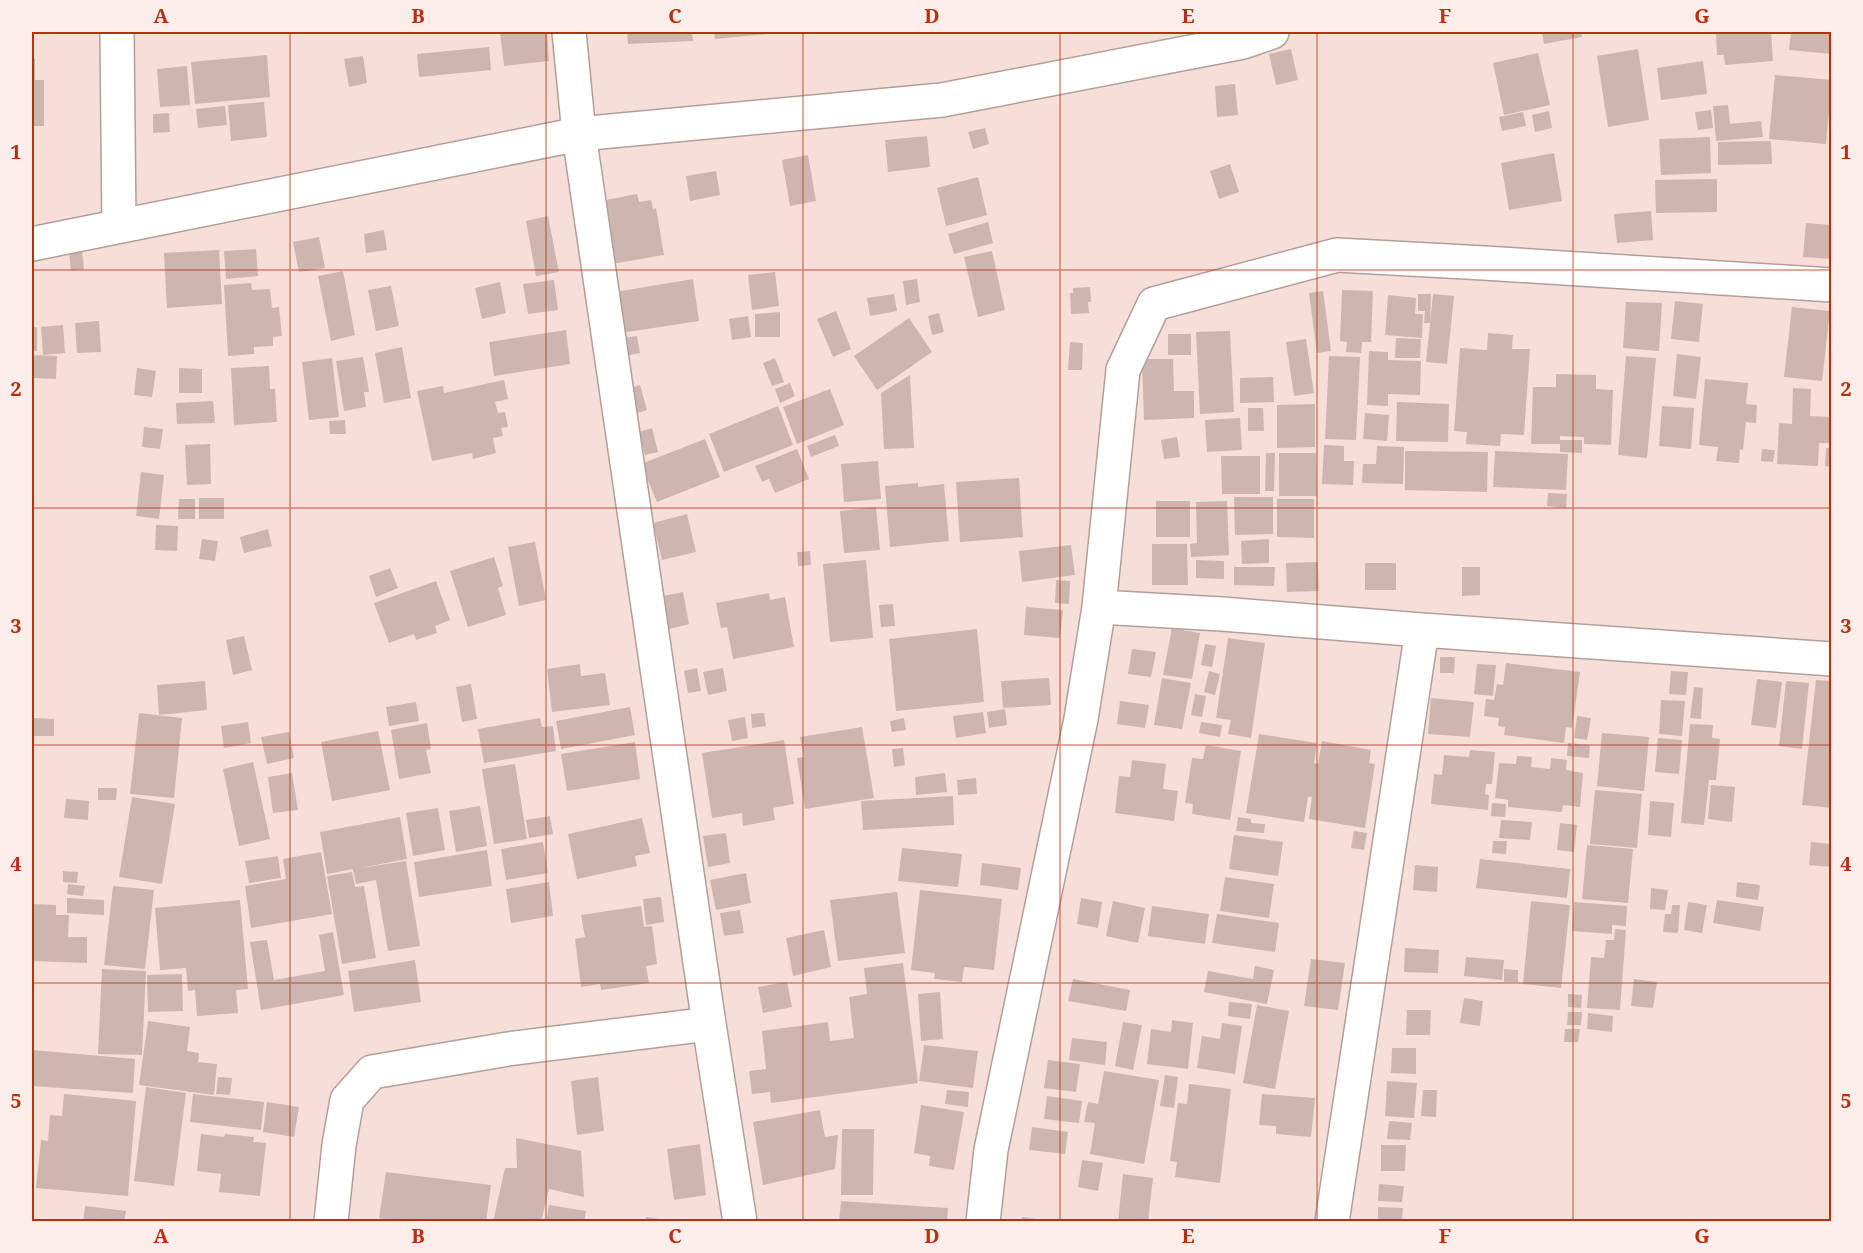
<svg xmlns="http://www.w3.org/2000/svg" width="1863" height="1253" font-family="'Noto Serif',serif">
	<rect width="100%" height="100%" fill="#f7dfd9"/>
	<path fill="#cdb6b0" d="M500,32H547L549,61L504,66Z
		M627,32H692L693,41L628,44Z
		M714,32H777V33L715,39Z
		M1542,32H1581L1582,37L1544,44Z
		M1708,32H1771L1773,61L1725,65L1724,55H1717L1716,33L1708,34Z
		M1791,32H1832V54L1789,50Z
		M489,47L491,70L419,77L417,54Z
		M1291,49L1298,80L1276,85L1269,54Z
		M1638,49L1649,120L1608,127L1597,56Z
		M1538,53L1550,105L1504,115L1493,63Z
		M267,55L270,97L195,104L191,62Z
		M363,56L367,83L349,87L344,59Z
		M32,59H35V80H44V126H32Z
		M1703,61L1707,94L1661,100L1657,68Z
		M187,66L190,105L160,107L157,69Z
		M1775,75L1832,80L1826,144L1769,139Z
		M1235,84L1238,115L1217,117L1215,86Z
		M264,102L267,137L231,141L228,105Z
		M1728,105L1730,124L1761,121L1763,137L1716,141L1713,106Z
		M225,106L227,125L198,128L196,109Z
		M1711,110L1713,128L1698,130L1695,112Z
		M1549,111L1552,128L1535,132L1532,115Z
		M1523,112L1526,126L1502,131L1499,117Z
		M169,113L170,132L153,133V114Z
		M985,128L989,144L973,149L968,132Z
		M927,136L930,167L888,172L885,140Z
		M1710,137L1711,173L1661,175L1659,139Z
		M1771,141L1772,164L1718,165V142Z
		M1554,153L1562,201L1509,210L1501,163Z
		M808,155L816,201L790,206L782,160Z
		M1230,164L1239,192L1219,199L1210,171Z
		M716,171L720,195L690,201L686,176Z
		M978,177L987,215L946,226L937,188Z
		M1717,179V212L1656,213L1655,180Z
		M637,194L639,202L651,200L653,209L656,208L664,255L612,264L601,201Z
		M1651,211L1653,240L1617,243L1614,214Z
		M548,216L559,272L536,276L526,221Z
		M988,222L993,243L954,254L948,234Z
		M1806,223L1832,225V259L1803,257Z
		M384,230L387,250L366,253L364,234Z
		M319,237L325,268L299,272L293,242Z
		M256,249L258,276L226,279L224,251Z
		M219,250L222,304L167,308L164,253Z
		M82,251L84,269L71,271L69,252Z
		M992,251L1005,310L978,317L964,257Z
		M343,271L355,335L331,341L318,276Z
		M775,272L779,306L752,310L748,275Z
		M693,279L699,321L621,333L615,292Z
		M917,279L920,302L906,305L903,281Z
		M554,280L558,310L528,314L523,284Z
		M500,282L506,313L482,319L475,288Z
		M251,283L252,290L270,289L272,308L279,307L282,336L273,337V346L254,347V354L228,356L224,285Z
		M391,286L399,326L376,331L368,290Z
		M1090,287L1091,302H1088L1089,313L1071,314L1070,293H1073V288Z
		M1342,290L1373,291L1371,342H1362L1361,353L1346,352L1347,342L1340,341Z
		M1323,291L1331,351L1317,353L1309,293Z
		M894,294L897,311L870,316L867,298Z
		M1418,294H1431L1430,323H1424L1425,311H1418Z
		M1433,294L1454,296L1447,364L1426,362Z
		M1388,295L1416,298L1415,314H1423L1422,338L1385,335Z
		M1675,301L1703,304L1699,342L1671,339Z
		M1626,302L1662,303L1659,351L1623,348Z
		M1792,307L1830,311L1822,381L1784,377Z
		M836,311L851,349L833,357L817,319Z
		M780,312V337H755V314Z
		M939,313L944,332L932,335L928,316Z
		M748,316L751,337L732,340L729,319Z
		M909,318L932,352L877,390L854,356Z
		M99,321L101,352L77,353L75,323Z
		M63,325L65,353L43,355L41,327Z
		M32,327H37V351H32Z
		M566,330L570,364L494,376L489,342Z
		M1230,331L1234,412L1200,414L1196,332Z
		M1488,333L1513,335L1512,349H1530L1524,435L1501,434L1500,446L1466,444L1467,432L1454,431L1460,348L1487,350Z
		M1168,334H1191V355H1168Z
		M637,336L640,353L625,356L621,338Z
		M1396,338L1421,339L1420,358H1395Z
		M1306,339L1314,393L1294,396L1286,342Z
		M1070,342L1083,343L1082,370H1068Z
		M402,347L411,398L384,403L375,353Z
		M1369,351L1388,352V360L1421,361L1420,395L1388,394V406L1367,405Z
		M1677,354L1701,357L1696,399L1673,396Z
		M32,355L57,356L56,379L32,378Z
		M1329,356L1360,357L1356,440L1325,439Z
		M1626,356L1656,358L1647,458L1618,455Z
		M363,357L369,392H364L366,407L344,411L336,361Z
		M332,358L339,417L309,420L302,362Z
		M775,358L784,382L772,386L763,363Z
		M1142,359H1173L1174,391H1194V418L1144,420Z
		M269,366L270,389H275L277,422L234,425L231,368Z
		M137,368L156,371L152,397L134,395Z
		M179,368L202,369V393H179Z
		M1556,374L1596,375V389L1613,390L1611,445L1584,444V437L1560,436V440H1582V453L1560,452V444H1531L1533,387H1556Z
		M910,375L914,448L884,449L881,393Z
		M1273,377L1274,402L1240,403V378Z
		M1705,379L1748,383L1746,404L1757,405L1756,423L1746,422L1743,450L1740,449L1739,463L1716,461L1718,447L1699,445Z
		M504,380L508,399L495,402L498,413L505,412L508,427L501,428L503,436L493,438L496,453L473,459L472,453L432,461L417,391L443,386L444,393Z
		M790,383L795,396L780,403L775,389Z
		M640,385L647,410L634,414L627,389Z
		M1793,388L1811,389L1810,416L1832,417V443H1819L1818,466L1777,464L1779,423L1792,424Z
		M830,389L844,425L797,444L783,407Z
		M213,401L215,423L177,424L176,403Z
		M1397,402L1449,404L1448,442L1396,441Z
		M1315,404V447L1277,448V405Z
		M778,406L793,445L724,472L709,434Z
		M1662,406L1694,408L1691,449L1659,446Z
		M1248,408H1263L1264,431H1248Z
		M1365,413L1389,415L1387,441L1363,439Z
		M1240,418L1242,450L1207,452L1205,420Z
		M345,420L346,434H330L329,421Z
		M144,427L163,429L160,449L142,447Z
		M652,428L658,452L645,455L639,432Z
		M835,435L839,446L811,457L807,446Z
		M1177,437L1180,457L1164,459L1161,440Z
		M705,439L720,477L657,502L641,464Z
		M210,444L211,484L187,485L185,445Z
		M1324,445L1344,446V461H1354L1353,485L1322,484Z
		M1377,446L1404,447L1403,484L1362,483L1363,464H1376Z
		M1826,448H1832V467L1825,466Z
		M797,449L809,479L775,493L769,479L762,482L755,466Z
		M1762,449L1775,450L1773,462L1761,461Z
		M1405,451L1488,452L1487,492L1405,490Z
		M1495,451L1568,454L1566,490L1493,487Z
		M1266,453H1275L1274,491H1265Z
		M1279,453H1316L1317,496H1279Z
		M1221,456H1260V494H1222Z
		M878,461L881,499L844,502L841,464Z
		M141,472L164,475L159,519L136,516Z
		M1019,478L1023,537L960,542L956,482Z
		M918,483V487L944,484L949,541L890,547L885,486Z
		M1548,493L1567,494L1566,508L1547,506Z
		M1234,497H1273V534L1235,535Z
		M199,498H224V519H199Z
		M179,499H195V519H178Z
		M1277,499H1314V538L1277,537Z
		M1156,501H1190V537H1156Z
		M1227,501L1229,555L1191,557L1190,544L1197,543L1196,502Z
		M876,507L880,550L844,553L840,511Z
		M687,514L696,552L662,560L653,523Z
		M156,525L178,526L177,551L155,550Z
		M268,529L272,546L244,553L240,537Z
		M202,539L218,541L215,561L199,559Z
		M1269,539V563L1242,564L1241,541Z
		M535,542L546,600L519,606L508,547Z
		M1152,544H1187L1188,585H1152Z
		M1071,545L1075,575L1022,582L1019,551Z
		M810,551L811,565L798,566L797,552Z
		M494,557L503,586L498,588L506,615L468,627L450,571Z
		M866,560L873,638L830,642L823,564Z
		M1196,560L1224,561V579L1196,578Z
		M1318,562L1319,591L1287,592L1286,563Z
		M1365,563H1396V590H1365Z
		M1234,567H1275L1274,586L1234,585Z
		M1462,567H1480V595L1462,596Z
		M390,568L398,588L376,597L369,576Z
		M1056,580L1070,581L1069,604L1055,603Z
		M436,581L450,620L435,626L437,633L416,640L414,634L389,643L374,603Z
		M683,592L689,624L669,629L663,596Z
		M769,593L770,600L785,597L794,647L733,659L727,627L721,628L716,603Z
		M893,604L895,626L881,627L879,605Z
		M1026,607L1063,610L1060,638L1024,635Z
		M1172,628L1200,633L1192,679L1163,675Z
		M977,629L984,702L896,711L889,639Z
		M244,636L252,670L233,675L226,640Z
		M1228,638L1265,643L1251,738L1228,734L1231,720L1216,718Z
		M1205,644L1216,646L1212,667L1201,665Z
		M1132,649L1156,652L1151,677L1128,674Z
		M1440,657H1455L1454,673H1440Z
		M1506,663L1580,672L1572,728L1566,727L1564,743L1504,735L1505,727L1498,726L1499,718L1484,716L1486,699L1494,700L1497,684L1503,685Z
		M580,664L581,676L605,673L610,705L552,712L547,669Z
		M1477,664L1496,665L1493,696L1474,694Z
		M697,668L701,691L688,693L684,671Z
		M723,668L727,691L708,695L703,672Z
		M1209,671L1220,674L1215,695L1204,692Z
		M1671,671L1688,672L1686,695L1669,694Z
		M1049,678L1051,705L1003,708L1001,681Z
		M1162,678L1191,683L1182,729L1154,725Z
		M1757,679L1782,682L1776,728L1751,725Z
		M1816,680L1832,681V808L1802,805Z
		M205,681L207,710L159,715L157,685Z
		M1786,681L1809,683L1802,749L1779,746Z
		M471,684L477,719L462,722L456,687Z
		M1694,687L1703,688L1701,719L1690,718Z
		M1195,694L1206,696L1202,717L1191,715Z
		M1431,698L1474,702L1470,737L1428,734Z
		M1661,700L1685,701L1682,736L1659,734Z
		M1120,701L1149,705L1145,728L1117,724Z
		M416,702L419,721L389,726L386,707Z
		M630,707L635,735L561,749L556,721Z
		M1005,709L1007,725L989,728L987,712Z
		M983,712L986,733L956,738L953,716Z
		M139,713L182,718L174,798L130,794Z
		M764,713L766,726L752,728L751,714Z
		M1577,716L1591,718L1587,740L1574,738Z
		M745,717L748,738L732,741L728,720Z
		M32,718L54,719V736H32Z
		M540,718L542,727L553,726L556,751L484,763L478,729Z
		M904,718L906,730L892,732L890,721Z
		M248,722L251,743L224,748L221,726Z
		M1201,722L1222,725L1220,737L1199,733Z
		M427,723L431,749L426,750L431,773L399,779L391,730Z
		M1690,724L1713,725L1712,738L1720,739L1716,780H1709L1704,825L1681,823Z
		M862,727L874,798L805,809L797,758L804,757L800,737Z
		M378,731L390,790L332,801L321,742Z
		M289,732L294,758L267,764L261,737Z
		M1602,733L1649,737L1644,791L1597,786Z
		M1259,734L1317,743L1314,763L1318,764L1322,741L1371,750L1369,763L1375,764L1365,828L1309,819L1312,797H1308L1304,822L1246,813Z
		M1658,738L1682,740L1679,774L1655,772Z
		M784,740L794,804L773,808L775,820L743,826L742,813L712,818L702,753Z
		M635,742L640,779L567,791L561,754Z
		M1568,743L1590,745L1589,758L1567,756Z
		M1206,745L1241,751L1230,820L1192,814L1193,804L1185,803L1192,758L1203,759Z
		M903,748L905,765L894,767L892,749Z
		M1470,750L1495,752L1492,784H1486L1485,794L1489,795L1488,810L1431,804L1434,774L1442,775L1444,755L1469,757Z
		M1517,756L1532,757L1531,767L1550,769L1551,758L1567,760L1566,770L1583,773L1580,807L1563,805L1562,812L1508,807V800L1495,798L1499,763L1516,764Z
		M1132,760L1166,764L1163,789L1178,791L1174,821L1115,813L1119,776L1130,777Z
		M253,762L270,839L239,846L223,769Z
		M515,764L527,839L494,844L482,769Z
		M292,773L298,810L273,813L268,777Z
		M945,773L947,792L916,795L915,777Z
		M976,778L977,794L958,795L957,780Z
		M1711,785L1735,787L1732,822L1708,819Z
		M98,788H117L116,800H98Z
		M1595,790L1642,794L1637,848L1590,844Z
		M953,796L954,825L863,830L861,801Z
		M132,797L175,804L162,884L119,877Z
		M66,799L89,801L88,820L64,818Z
		M1650,801L1674,803L1671,837L1648,835Z
		M1492,803L1506,804L1505,817L1491,816Z
		M480,806L487,846L456,852L449,811Z
		M438,808L445,850L413,856L406,813Z
		M550,816L553,834L529,838L526,820Z
		M400,817L407,859L360,868L406,861L420,946L388,951L376,880L356,884L353,869L327,874L320,832Z
		M1238,817L1251,819V823L1265,824L1264,833L1236,831Z
		M642,818L650,853L635,856L637,866L577,879L568,834Z
		M1501,820L1532,822L1530,840L1499,838Z
		M1560,823L1577,825L1574,852L1557,850Z
		M1354,831L1367,833L1364,850L1351,848Z
		M726,833L730,863L708,867L703,836Z
		M1234,835L1283,842L1278,876L1229,869Z
		M1493,841H1507L1506,854L1492,853Z
		M543,842L548,873L506,880L501,849Z
		M1811,842L1832,844V867L1809,865Z
		M1587,845L1633,849L1628,903L1582,899Z
		M902,848L962,854L958,887L898,881Z
		M487,850L492,886L419,897L414,862Z
		M321,852L332,914L251,928L245,886L286,879L283,859Z
		M278,856L281,878L249,883L245,861Z
		M1480,859L1570,869L1567,898L1476,888Z
		M982,863L1021,868L1018,890L980,885Z
		M1415,865L1438,867L1437,892L1413,890Z
		M63,871L78,872L77,883L63,882Z
		M352,872L355,887L364,886L376,958L342,964L327,876Z
		M746,873L751,903L716,910L710,880Z
		M1225,877L1274,884L1269,918L1220,911Z
		M549,882L553,916L511,923L506,889Z
		M1737,882L1760,885L1758,900L1736,897Z
		M68,884L85,886L83,896L67,894Z
		M113,886L154,890L145,969L104,965Z
		M1651,888L1668,890L1665,910L1650,909Z
		M920,890L1002,899L994,970L964,967L962,982L934,979L935,973L911,970Z
		M897,892L905,953L838,961L830,900Z
		M661,897L664,922L646,925L643,899Z
		M67,898L104,900V915L67,913Z
		M1081,898L1102,902L1098,928L1077,924Z
		M240,900L248,989L236,990L238,1013L197,1016L195,990L188,991L186,968L160,970L155,908Z
		M1717,900L1764,907L1760,931L1713,923Z
		M1113,901L1145,908L1138,943L1106,936Z
		M1531,901L1570,905L1561,988L1523,984Z
		M1574,902L1627,906L1626,926L1612,925V934L1572,931Z
		M1688,902L1707,905L1702,933L1684,930Z
		M32,904L56,905V915H69L68,937H87V963L32,961Z
		M1672,905H1680L1678,933L1663,932L1665,914H1671Z
		M641,906L644,927L652,926L657,964L646,966L649,983L601,990L600,984L581,987L575,939L585,937L581,915Z
		M1152,906L1209,914L1205,944L1148,936Z
		M740,910L744,933L724,936L720,913Z
		M1217,914L1279,923L1275,952L1212,943Z
		M1615,929L1626,930L1620,1010L1587,1008L1591,957L1604,958L1606,940H1614Z
		M824,930L831,967L793,976L786,938Z
		M333,932L344,995L261,1010L250,942L267,940L274,980L325,971L319,935Z
		M1405,948L1439,950L1438,973L1404,972Z
		M1466,957L1504,960L1502,980L1464,976Z
		M1311,959L1345,963L1338,1010L1304,1006Z
		M415,960L421,1002L354,1012L348,971Z
		M903,963L918,1083L771,1103L770,1092L752,1094L749,1071L766,1069L762,1031L828,1022L830,1041L854,1038L849,997L867,994L864,968Z
		M1255,966L1274,970L1267,1004L1204,992L1208,971L1253,979Z
		M102,969L146,971L142,1055L98,1054Z
		M1504,969L1518,970V982H1504Z
		M182,974L183,1011L148,1012L147,975Z
		M1073,979L1130,990L1126,1011L1068,1001Z
		M1634,979L1657,982L1653,1008L1631,1006Z
		M787,982L792,1007L763,1013L758,987Z
		M940,992L943,1039L921,1041L918,994Z
		M1568,994L1582,995L1581,1008L1568,1007Z
		M1464,998L1483,1001L1480,1026L1460,1023Z
		M1229,1002L1252,1004L1250,1019L1228,1016Z
		M1257,1005L1289,1011L1275,1089L1243,1083Z
		M1407,1010H1431L1430,1035H1406Z
		M1568,1012H1582L1581,1025H1567Z
		M1588,1013L1613,1016L1612,1032L1587,1029Z
		M1172,1020L1193,1023L1188,1069L1147,1064L1151,1029L1171,1032Z
		M148,1021L190,1027L187,1051L199,1053L198,1062L217,1064L214,1095L139,1085Z
		M1123,1022L1142,1025L1133,1070L1115,1066Z
		M1222,1023L1242,1026L1235,1074L1197,1068L1202,1036L1220,1039Z
		M1565,1029H1580L1578,1042H1564Z
		M1072,1038L1107,1042L1105,1065L1069,1060Z
		M924,1045L978,1051L973,1088L919,1081Z
		M1392,1048H1416V1074L1391,1073Z
		M32,1050L135,1059L133,1093L32,1086Z
		M1048,1060L1080,1064L1076,1092L1044,1088Z
		M1104,1071L1159,1080L1144,1164L1090,1154L1095,1123L1084,1122L1088,1102L1098,1104Z
		M1165,1075L1178,1077L1174,1108L1160,1106Z
		M218,1077L232,1078L230,1095L216,1094Z
		M598,1077L604,1131L577,1135L571,1081Z
		M1387,1081L1417,1083L1414,1118L1385,1116Z
		M1189,1084L1231,1089L1220,1183L1175,1177L1177,1162L1170,1161L1178,1103L1187,1104Z
		M146,1087L186,1093L174,1186L134,1181Z
		M947,1090L969,1092L968,1107L945,1104Z
		M1423,1090H1437L1436,1117L1421,1116Z
		M64,1094L136,1101L128,1196L36,1188L41,1140L48,1141L50,1115L62,1116Z
		M193,1094L264,1102L261,1130L190,1122Z
		M1262,1094L1315,1098L1311,1137L1276,1134V1126L1259,1125Z
		M1047,1096L1082,1101L1079,1123L1044,1119Z
		M267,1102L299,1107L294,1137L263,1132Z
		M921,1105L964,1112L954,1170L929,1166L930,1156L914,1153Z
		M820,1110L825,1137L838,1135L835,1169L763,1185L753,1122Z
		M1389,1121L1412,1123L1410,1140L1387,1139Z
		M1032,1127L1068,1132L1065,1154L1029,1150Z
		M842,1129H874L873,1195H841Z
		M201,1134L224,1137L225,1134L254,1137L253,1142L266,1143L260,1196L219,1192L221,1174L197,1171Z
		M516,1138L581,1151L584,1197L549,1189L541,1222H493L505,1168H517Z
		M700,1144L706,1195L674,1200L667,1149Z
		M1381,1145H1406L1405,1171H1381Z
		M1082,1160L1103,1163L1098,1191L1078,1187Z
		M386,1172L491,1185L486,1222H404L379,1218Z
		M1123,1174L1153,1178L1148,1222H1118Z
		M1379,1184L1404,1186L1402,1202L1378,1201Z
		M841,1201L948,1208L947,1222H839Z
		M549,1205L586,1211L584,1222H546Z
		M85,1206L126,1211L124,1222H83Z
		M1378,1207L1403,1208L1402,1222H1378Z
		M646,1217L666,1220V1222H645Z
		M1022,1217L1044,1220V1222H1021Z"/>
	<g fill="none" stroke-linecap="round" stroke-linejoin="round">
		<defs>
			<path id="minor" d="M117,32L119,226
				M569,32L579,134L709,1024L740,1222
				M32,244L579,134L942,100L1243,42L1272,32
				M1099,607L1222,614L1422,630L1332,1222
				M1422,630L1832,659
				M331,1222L339,1145L347,1100L372,1072L508,1049L709,1024
				M983,1222L991,1150L1081,719L1099,607L1123,370L1154,304L1337,255L1484,263L1832,285"/>
		</defs>
		<use href="#minor" stroke="#b49e99" stroke-width="36"/>
		<use href="#minor" stroke="#fff" stroke-width="33"/>
	</g>
	<path fill="none" stroke="#ba2f0e" stroke-width="1.5" stroke-opacity="0.55" d="M290,32V1222M546,32V1222M803,32V1222M1060,32V1222M1317,32V1222M1573,32V1222M32,270H1832M32,508H1832M32,745H1832M32,983H1832"/>
	<rect width="1863" height="1253" fill="none" stroke="#fdeeeb" stroke-width="66"/>
	<rect x="33" y="33" width="1797" height="1187" fill="none" stroke="#ba2f0e" stroke-width="2"/>
	<g font-size="20" text-anchor="middle" font-weight="bold" fill="#ba2f0e">
		<text x="161" y="23">A</text>
		<text x="418" y="23">B</text>
		<text x="675" y="23">C</text>
		<text x="932" y="23">D</text>
		<text x="1188" y="23">E</text>
		<text x="1445" y="23">F</text>
		<text x="1702" y="23">G</text>
		<text x="16" y="159">1</text>
		<text x="1846" y="159">1</text>
		<text x="16" y="396">2</text>
		<text x="1846" y="396">2</text>
		<text x="16" y="633">3</text>
		<text x="1846" y="633">3</text>
		<text x="16" y="871">4</text>
		<text x="1846" y="871">4</text>
		<text x="16" y="1108">5</text>
		<text x="1846" y="1108">5</text>
		<text x="161" y="1243">A</text>
		<text x="418" y="1243">B</text>
		<text x="675" y="1243">C</text>
		<text x="932" y="1243">D</text>
		<text x="1188" y="1243">E</text>
		<text x="1445" y="1243">F</text>
		<text x="1702" y="1243">G</text>
	</g>
</svg>
